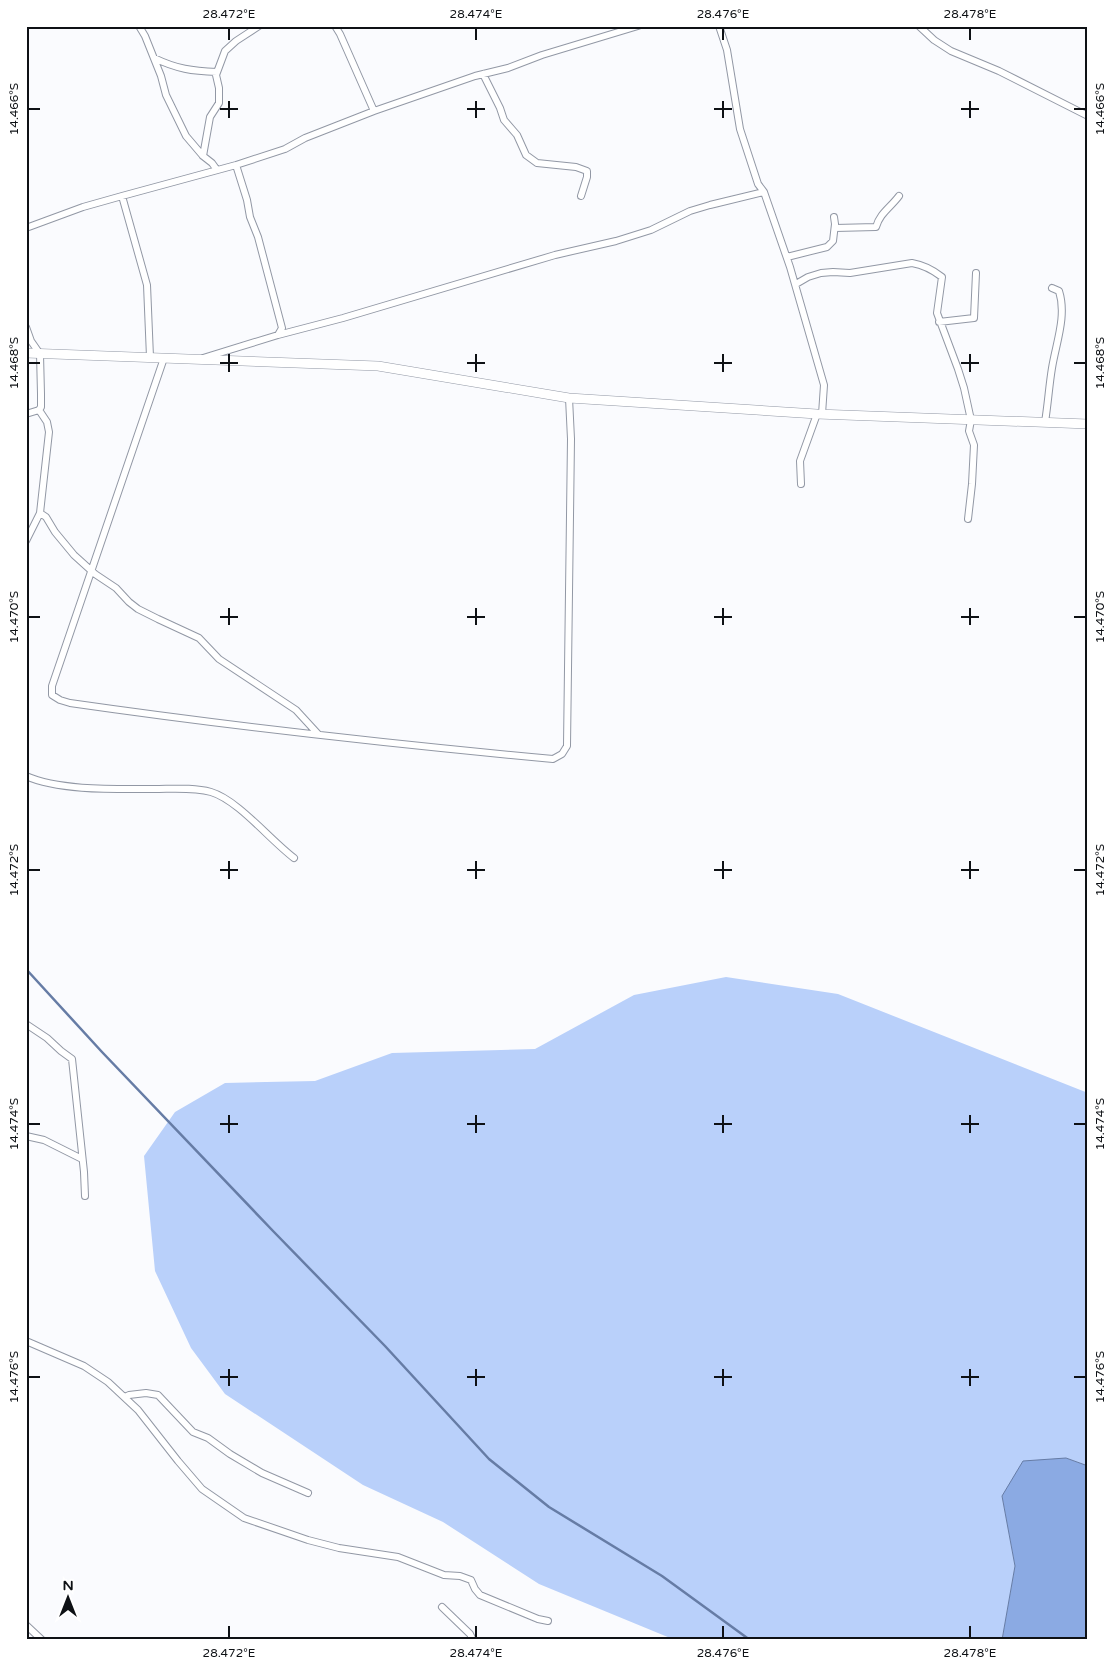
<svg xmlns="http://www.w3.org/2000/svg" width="1114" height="1666" font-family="'Varela Round',sans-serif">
	<rect width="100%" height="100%" fill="#fafbfe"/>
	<path fill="#b9d0fa" d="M726,977L838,994L1088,1093V1466L1066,1458L1002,1496L1015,1566L1002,1640H675L539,1584L443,1522L363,1485L225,1394L191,1348L155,1271L144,1156L175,1112L225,1083L315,1081L392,1053L535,1049L634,995Z"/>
	<path fill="#8baae3" stroke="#667ca5" d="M1066,1458L1088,1466V1640H1002L1015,1566L1002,1496L1023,1461Z"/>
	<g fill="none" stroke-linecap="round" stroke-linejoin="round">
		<path stroke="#667ca5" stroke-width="2.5" d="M26,969L102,1052L274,1232L385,1346L489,1459L549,1507L662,1576L750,1640"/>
		<defs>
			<path id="street" d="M139,26L145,36L161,76L166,95L186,136L203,156L212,163L217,170
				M335,26L340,34L374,111
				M719,26L727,50L740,129L758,184L764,192L790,267L824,385L822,414
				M919,26L934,40L951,51L999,71L1088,116
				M154,58C177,69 192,71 217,72
				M483,74L500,108L504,120L517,135L526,155L537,163L576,167L587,171V177L581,196
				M203,156L210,117L219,103V88L216,75L225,51L236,41L259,26
				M122,196L147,285L150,357
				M26,228L83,207L122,196L236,165L285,149L305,138L374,111L475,76L508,68L542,55L638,26
				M835,228L876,227C880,213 890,208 899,196
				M787,257L827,247L833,241L835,224L834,217
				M796,284L808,277L821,273L833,272L850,273L912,263C924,265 933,270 942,277L937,313L958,369L964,388L971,420L969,431L974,445L972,484L968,519
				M939,322L974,318L976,273
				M26,327L31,341L40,354L41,394V407L39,410L26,414
				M278,335L343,318L555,255L616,241L651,230L690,211L710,205L764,192
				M164,358L52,686V695L60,700L70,703C230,726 392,744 553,759L562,754L567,746L571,439L569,398
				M203,358L278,335L282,328L258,237L250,217L247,200L236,165
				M1045,422C1048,404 1049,386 1052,368C1056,343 1067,316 1059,291L1052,288
				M801,484L800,461L817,414
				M40,513L46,517L55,532L74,555L95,574L116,588L129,602L138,609L158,619L199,638L219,659L296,710L318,734
				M26,541L40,513L49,432L47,422L39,410
				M26,776C60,791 117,789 154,789C172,789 193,787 211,792C238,800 270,840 294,858
				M26,1024L47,1038L61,1051L72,1059L84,1172L85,1196
				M26,1136L44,1140L82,1159
				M26,1341L84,1366L108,1382L138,1410L178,1461L202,1489L244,1518L308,1540L339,1548L398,1557L444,1575L460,1576L471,1580L475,1589L480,1595L538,1619L548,1621
				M125,1397L129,1395L146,1393L158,1395L193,1432L208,1438L230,1454L262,1473L308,1493
				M442,1607L470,1634L473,1640
				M26,1625L42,1640"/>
			<path id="secondary" d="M26,353L378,366L569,398L817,414L1088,424"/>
		</defs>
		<use href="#street" stroke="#9298a5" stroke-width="8"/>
		<use href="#secondary" stroke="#9298a5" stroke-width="10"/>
		<use href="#street" stroke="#fff" stroke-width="6"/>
		<use href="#secondary" stroke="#fff" stroke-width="9"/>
	</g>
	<path fill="none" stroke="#0e1115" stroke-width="2" d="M229,28V40M476,28V40M723,28V40M970,28V40M229,101V118M476,101V118M723,101V118M970,101V118M28,109H40M220,109H238M467,109H485M714,109H732M961,109H979M1074,109H1086M229,354V372M476,354V372M723,354V372M970,354V372M28,363H40M220,363H238M467,363H485M714,363H732M961,363H979M1074,363H1086M229,608V625M476,608V625M723,608V625M970,608V625M28,617H40M220,617H238M467,617H485M714,617H732M961,617H979M1074,617H1086M229,861V879M476,861V879M723,861V879M970,861V879M28,870H40M220,870H238M467,870H485M714,870H732M961,870H979M1074,870H1086M229,1115V1133M476,1115V1133M723,1115V1133M970,1115V1133M28,1124H40M220,1124H238M467,1124H485M714,1124H732M961,1124H979M1074,1124H1086M229,1369V1386M476,1369V1386M723,1369V1386M970,1369V1386M28,1377H40M220,1377H238M467,1377H485M714,1377H732M961,1377H979M1074,1377H1086M229,1626V1638M476,1626V1638M723,1626V1638M970,1626V1638"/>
	<rect width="1114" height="1666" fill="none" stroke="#ffffff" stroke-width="55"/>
	<g transform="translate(68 1598)" stroke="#ffffff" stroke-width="4" paint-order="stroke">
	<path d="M0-4L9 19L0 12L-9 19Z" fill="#0e1115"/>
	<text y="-8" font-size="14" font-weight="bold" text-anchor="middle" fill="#0e1115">N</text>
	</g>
	<rect x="28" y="28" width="1058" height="1610" fill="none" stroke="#0e1115" stroke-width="2"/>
	<g font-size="12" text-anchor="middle" fill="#0e1115">
		<text x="229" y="18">28.472°E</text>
		<text x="476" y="18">28.474°E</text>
		<text x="723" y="18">28.476°E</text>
		<text x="970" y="18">28.478°E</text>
		<text transform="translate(14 109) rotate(-90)" y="4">14.466°S</text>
		<text transform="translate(1100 109) rotate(-90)" y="4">14.466°S</text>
		<text transform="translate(14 363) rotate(-90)" y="4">14.468°S</text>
		<text transform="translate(1100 363) rotate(-90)" y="4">14.468°S</text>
		<text transform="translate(14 617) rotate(-90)" y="4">14.470°S</text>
		<text transform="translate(1100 617) rotate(-90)" y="4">14.470°S</text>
		<text transform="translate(14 870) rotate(-90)" y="4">14.472°S</text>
		<text transform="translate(1100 870) rotate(-90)" y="4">14.472°S</text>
		<text transform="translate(14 1124) rotate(-90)" y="4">14.474°S</text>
		<text transform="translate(1100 1124) rotate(-90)" y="4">14.474°S</text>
		<text transform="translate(14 1377) rotate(-90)" y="4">14.476°S</text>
		<text transform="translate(1100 1377) rotate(-90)" y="4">14.476°S</text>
		<text x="229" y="1657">28.472°E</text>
		<text x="476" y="1657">28.474°E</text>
		<text x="723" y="1657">28.476°E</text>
		<text x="970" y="1657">28.478°E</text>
	</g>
</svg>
